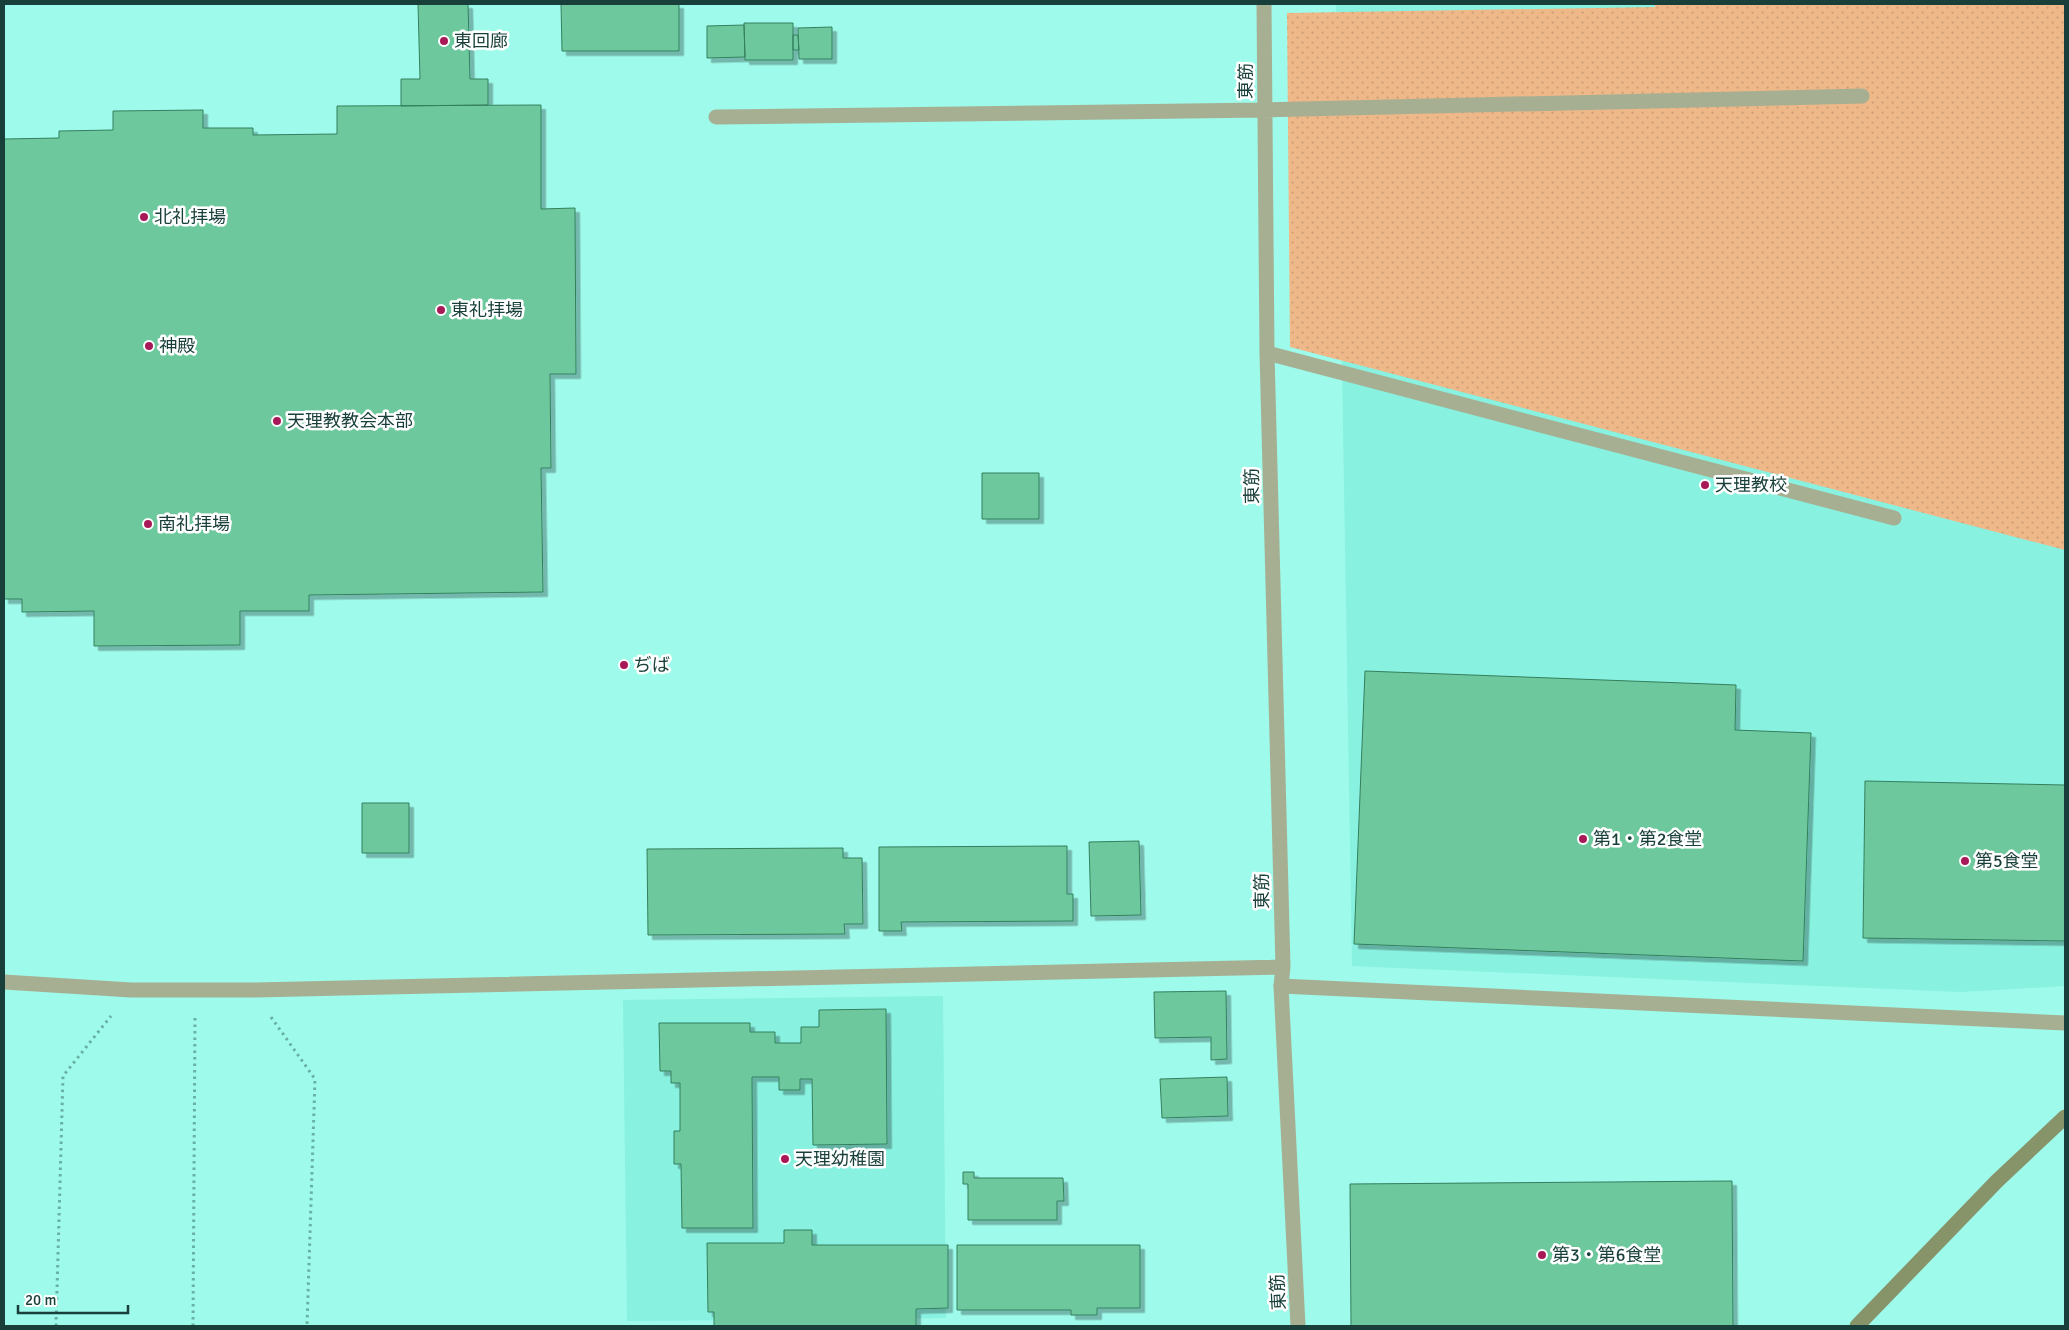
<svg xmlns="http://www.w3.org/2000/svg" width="2069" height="1330" font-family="Signika,'Noto Sans JP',sans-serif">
	<defs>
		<pattern id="grass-dots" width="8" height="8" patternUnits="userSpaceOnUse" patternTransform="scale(1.25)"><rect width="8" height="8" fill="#efb889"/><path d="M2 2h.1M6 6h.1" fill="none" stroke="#cc9f77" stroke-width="1.8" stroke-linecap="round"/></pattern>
		<filter id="shadow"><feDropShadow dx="4.5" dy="4.5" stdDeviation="0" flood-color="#0004"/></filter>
	</defs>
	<rect width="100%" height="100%" fill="#9efaea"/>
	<path fill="#88f1df" d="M1336,4H2065V986L1961,992L1352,966Z
		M943,996L946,1318L627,1321L623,1000Z"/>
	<path fill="url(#grass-dots)" d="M1655,4H2065V550L1290,347L1287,13L1655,7Z"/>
	<path fill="#6dc99d" stroke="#347f5e" filter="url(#shadow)" d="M418,4H468L470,79H488V105L401,106V79H420Z
		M561,4H679V51H562Z
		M744,23H793V60H745Z
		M744,25L745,57L707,58V26Z
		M832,27V59H799L798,28Z
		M793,35H798L799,50H793Z
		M541,105V209L575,208L576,374H550L551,468H541L543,592L309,595V611H240V645L94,646V611L22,612V599H4V139L59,138V131L113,130V111L203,110V128H253V135L337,134V106Z
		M982,473H1039V519H982Z
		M1365,671L1736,685L1735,730L1811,733L1803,961L1354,944Z
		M1865,781L2065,785V941L1863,938Z
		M362,803H409V853H362Z
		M1139,841L1141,915L1091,916L1089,842Z
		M1067,846V894H1073V921L901,922L902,931H879V847Z
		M843,848V858H862L863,924H844L845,934L648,935L647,849Z
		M1226,991L1227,1059L1211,1060V1037L1155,1038L1154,992Z
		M886,1009L887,1144L813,1145L812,1079H800V1090H779V1077H752L753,1228H682L681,1164H674V1131H680V1083H671V1071H660L659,1023H750V1032H775V1043H801V1027H819V1010Z
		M1227,1077L1228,1116L1162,1118L1160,1079Z
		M963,1172H974V1178H1063L1064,1201H1057V1220H968V1184H963Z
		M1732,1181L1733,1326H1351L1350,1184Z
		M784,1230H812V1245H948V1308L916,1309V1326H714V1312H708L707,1243H784Z
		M957,1245H1140V1308H1097V1315H1071V1310H957Z"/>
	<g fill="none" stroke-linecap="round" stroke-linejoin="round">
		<path stroke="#69b0a4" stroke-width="3" stroke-dasharray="2.5 4" stroke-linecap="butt" d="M271,1017L315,1079L307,1326
			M56,1326L63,1076L111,1016
			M193,1326L195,1017"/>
		<path stroke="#a6af92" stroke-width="15" d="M1264,4L1267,353L1283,967L1281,986L1298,1326
			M716,117L1264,110L1862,96
			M1267,353L1894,518
			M4,982L131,990H255L1283,967"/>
		<path stroke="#a6af92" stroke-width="15" d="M1281,986L2065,1023"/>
		<path stroke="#879369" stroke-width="15" d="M1857,1326L1997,1181L2065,1117"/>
	</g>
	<g fill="#a81957" stroke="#fff" stroke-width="2">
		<circle cx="444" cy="41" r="5"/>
		<circle cx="144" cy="217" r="5"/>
		<circle cx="441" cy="310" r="5"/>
		<circle cx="149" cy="346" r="5"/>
		<circle cx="277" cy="421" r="5"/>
		<circle cx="1705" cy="485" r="5"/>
		<circle cx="148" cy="524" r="5"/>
		<circle cx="624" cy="665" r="5"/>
		<circle cx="1583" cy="839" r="5"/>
		<circle cx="1965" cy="861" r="5"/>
		<circle cx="785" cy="1159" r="5"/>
		<circle cx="1542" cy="1255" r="5"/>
	</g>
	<g text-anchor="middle" stroke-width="5" stroke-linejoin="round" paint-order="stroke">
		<g font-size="18" fill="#183f39" stroke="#fff" text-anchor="start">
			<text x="454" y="47">東回廊</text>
			<text x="154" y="223">北礼拝場</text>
			<text x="451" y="316">東礼拝場</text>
			<text x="159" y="352">神殿</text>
			<text x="287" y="427">天理教教会本部</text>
			<text x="1715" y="491">天理教校</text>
			<text x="158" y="530">南礼拝場</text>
			<text x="634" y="671">ぢば</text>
			<text x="1593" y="845">第1・第2食堂</text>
			<text x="1975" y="867">第5食堂</text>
			<text x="795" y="1165">天理幼稚園</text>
			<text x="1552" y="1261">第3・第6食堂</text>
		</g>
		<g font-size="18" fill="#183f39" stroke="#fff">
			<text transform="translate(1246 81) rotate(-90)" y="6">東筋</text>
			<text transform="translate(1252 486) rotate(-91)" y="6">東筋</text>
			<text transform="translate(1262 891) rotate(-91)" y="6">東筋</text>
			<text transform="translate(1278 1292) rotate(-93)" y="6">東筋</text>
		</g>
	</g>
	<rect width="2069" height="1330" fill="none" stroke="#183f39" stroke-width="10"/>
	<path d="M18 1305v8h110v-8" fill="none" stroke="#183f39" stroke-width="2.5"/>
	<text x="25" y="1305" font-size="15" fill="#183f39" stroke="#ffffff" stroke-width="4" paint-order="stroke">20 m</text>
</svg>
